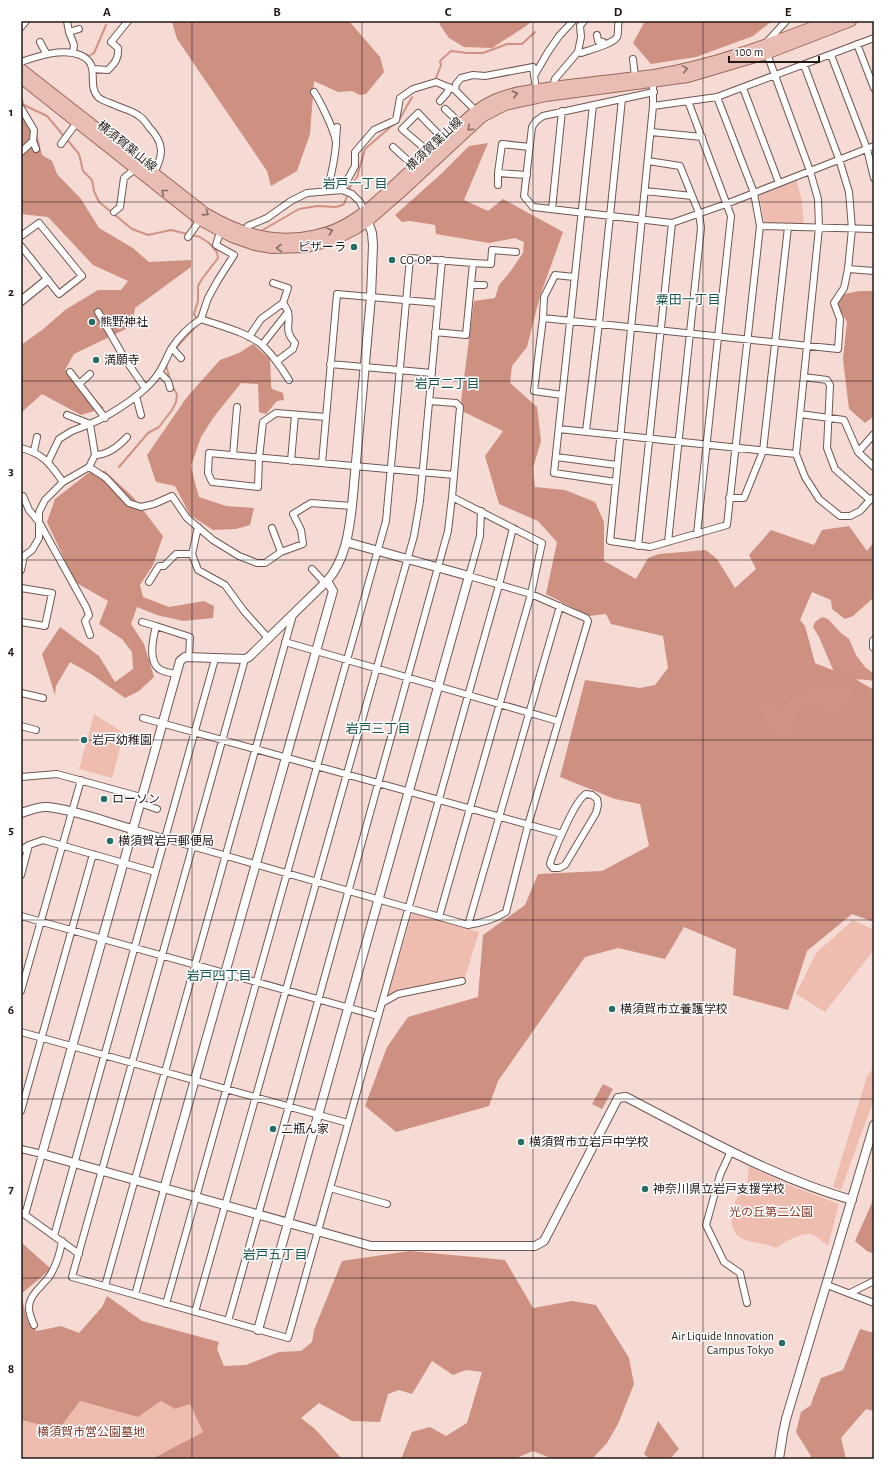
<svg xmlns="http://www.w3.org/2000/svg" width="895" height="1480" font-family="'Alegreya Sans','Noto Sans JP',sans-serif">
	<rect width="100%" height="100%" fill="#f6dbd5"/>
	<path fill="#eebdb0" d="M796,178L802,201L804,225L764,223L759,193Z
		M94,714L124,733L112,778L79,769Z
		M412,913L479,932L465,978L395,993L387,998Z
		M853,920L874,930V950L825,1012L796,994L816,953Z
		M874,1067V1099L841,1190L833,1187L867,1076Z
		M749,1166L789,1185L839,1204L828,1246C825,1243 814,1234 810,1234C799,1233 785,1242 776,1248C755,1239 728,1246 732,1213C734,1201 736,1197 746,1191Z
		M80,1401L138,1417L161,1401L175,1409L190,1404L203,1432L152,1459H21V1420L59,1429Z"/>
	<path fill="#cd9081" d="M170,21H349L380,57L384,72L366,94L360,95L352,91L338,92L314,81L310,134L297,171L271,186L267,171L177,39L172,22Z
		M439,21H532L526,26L492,48L464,47L449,38L440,25Z
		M645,21H772L753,36L696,57L651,64L633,43Z
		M21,106C36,117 38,138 42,155L52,161L57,174L81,199L99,228L133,248L149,262L191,260V267L135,308L132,326L74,354L65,370L104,408L81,415L42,394L23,411L21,418V345L42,330L65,310L98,290H121L128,281L93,265L48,217L21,214Z
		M488,143L464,200L488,211L503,199L563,232L540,296L527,347L512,366L510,383L537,407L541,441L533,468L535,487L565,490L595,502L604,522V561L636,579L648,558L659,554L706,550L717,559L735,588L756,569L749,555L771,530L814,545L822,530L849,526L867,551L874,542V597L872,599L853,616L845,619L832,609L831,600L812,592L800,620L805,626L815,663L857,680L874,690V922L852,914L807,951L788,1010L733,995L736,949L684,927L665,959L618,948L585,957L498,1081L489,1106L396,1132L365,1106L387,1047L408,1017L478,997L483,935L525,905L538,874L602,871L649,846L640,804L615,799L560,777L585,680L640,688L655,685L668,668L663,636L611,624L606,614L589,616L546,594L557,542L538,521L499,504L485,456L503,431L464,412L461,401L474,301L495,298L499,285L510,272L523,253L524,242L515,238L489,243L436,234L435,225L410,221L402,222L395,215L440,175L469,146Z
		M860,291H874V416L865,423L849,409L843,359L847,322L837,304L844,294Z
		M253,344L270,359L271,385L272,389L283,393L284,400L277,401L266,414L259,412L258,384L241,383L213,418L201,437L191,466L195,483L199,497L226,506L254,508L250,525L236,529L213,530L190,515L175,486L156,482L147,455L187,397L220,360L239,353Z
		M91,471H105L133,497L163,536L153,565L140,585L143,597L169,607L204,601L214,606L213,618L183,621L157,615L137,607L131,624L144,644L154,677L139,691L125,698L91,674L70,662L56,686L55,695L42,654L60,627L99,656L115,682L133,669L132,652L122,639L99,624L108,601L75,582L47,522L55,499Z
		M874,1198V1254L867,1251L855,1241Z
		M21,1242L51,1269L21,1294Z
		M410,1251L505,1260L533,1308L572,1301L596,1305L629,1358L634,1384L618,1424L607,1443L592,1459H553L533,1451L514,1459H401L412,1432L430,1427L446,1436L467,1423L482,1372L466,1370L453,1375L432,1361L412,1394L399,1390L388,1394L380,1422L352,1421L319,1403L301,1418L315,1429L342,1459H152L203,1432L190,1404L175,1409L161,1401L138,1417L80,1401L59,1429L21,1420V1295L28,1322L37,1331L61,1326L79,1333L102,1307L107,1296L142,1321L219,1342L217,1349L224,1366L246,1365L279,1352L301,1351L312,1342L314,1330L342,1261Z
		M860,1329L874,1333V1411L866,1409L841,1438L846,1459H808L811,1456L796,1432L801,1412L811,1405L813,1398L821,1378L843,1370Z
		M658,1421L679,1449L670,1459H650L644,1454Z"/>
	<path fill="#d09284" d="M822,617L828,619L841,633L849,639L856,655L865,667L874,674V681C865,679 857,680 848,679L845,686L853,691C846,719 824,712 803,705L798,709L790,735L780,736L773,734C770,729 759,710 759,706C759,706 762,701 762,700L777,708L784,706L794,697L823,682L840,685L844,683L845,677L834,672L819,637L813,627L815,622Z
		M603,1084L613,1089L602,1109L592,1104Z"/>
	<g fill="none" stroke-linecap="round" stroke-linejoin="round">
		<path stroke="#d09284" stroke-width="2" d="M87,57L94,53L106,25
			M436,78L441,65L440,61L451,51L467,53H483L507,44H522L535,32
			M21,98L24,105L47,116L79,154L83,171L92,180L94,191L99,202L132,229L148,235L171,230L200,237L209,243L217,252L218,258L202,279L198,286V301L194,314L198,321
			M399,120L412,97
			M261,231L299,209L317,206L335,207L340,206L344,204L351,185L357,177L365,149L395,123
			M175,349L196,326
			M166,365L170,380
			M119,467L148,433L159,427L172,410L176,402L177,394L172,386"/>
		<defs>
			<path id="minor" d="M67,21L69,32
				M21,27L26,21
				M597,35L598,41L603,42L601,46
				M40,42L46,53
				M767,42L786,21
				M857,44L874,88
				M766,51L810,171L818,199L819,228L796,454L805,477L819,499L840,516H850L860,511L870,500L874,497
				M578,52L581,37L580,26L584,21
				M73,53L74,45L69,32L79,29
				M831,55L867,149L874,178
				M633,59L635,77
				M21,62C38,56 62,48 80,55C102,64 86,84 98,97C102,101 111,103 117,106C124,109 133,111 139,116C143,118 146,123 149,127C164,143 164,154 154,173
				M93,69L108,70C115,63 119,58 118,48L111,42L128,21
				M534,76L548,52L559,36L573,21
				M653,82V106L610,541L650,547L727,525L760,226L754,193L717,97
				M553,87L555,79L578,52L581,53C589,50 613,44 617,37C619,33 617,26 619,21
				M743,88L779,183
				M314,92C320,101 336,133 336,144C335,159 331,176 327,191
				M654,92L543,116L536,121L532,127L524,196L533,207L672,223L726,204L874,146
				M440,101L447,93L449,87
				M688,101L731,216L697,534
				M593,105L554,473L616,482
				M653,106L717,97L874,38
				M21,108L34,130L33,141L21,152
				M445,109L461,124
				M476,111L455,90L456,84L461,78L473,75L485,76L533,67L536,90
				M651,132L702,137
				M33,141L36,149
				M336,141L337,127
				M61,144L77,122
				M393,147L415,167
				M430,153L402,129L418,113L444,140
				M648,161L680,166L699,213L701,228L668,542
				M527,175L498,173L502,144L530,147
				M498,185V173
				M342,190L355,166V152L374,130L396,120L400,98L413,89L436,82L455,90
				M645,191L692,196
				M552,209L562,111
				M114,212L120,207L124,178L135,169
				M760,226L874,229
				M245,232L248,226L267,218L291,201L307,193L342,190L352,194L360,202L365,212
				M21,236L39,223L82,276L59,294L21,246
				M188,237L200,220
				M473,263L491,264L492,250L516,252
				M848,269L874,271
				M471,285H484
				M98,312L125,359L145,388
				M543,318L544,297L555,275L574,277
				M201,319L208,298L218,280L234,255L216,245L221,229
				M249,337L261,319L283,303L288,288L273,283
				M262,345L288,312
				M172,348L181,358
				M277,361L293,349L295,343C283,329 291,325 288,312C287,309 285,306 283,303
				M330,364L432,373
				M70,372L105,418
				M160,373L168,381L170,388
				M804,377L827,380L830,385L827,448L835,469L870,500
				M79,384L90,374
				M562,395L534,391L543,318L838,349L840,319L834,303L844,288L848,269L852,229L849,192L839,159L804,65
				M136,396L141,415
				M800,414L844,420L858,452L874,434
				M326,417L276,413L263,422L259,458L258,487L212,482L208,473L209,453C291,461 373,468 454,475
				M559,429L796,454
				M586,431L599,323L622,99
				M21,448C44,454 50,464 63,482
				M34,451L37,437
				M858,452L874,467
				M95,455L90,424C111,415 148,392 160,371C164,364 167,357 171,349C178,338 190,326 201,319C220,326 247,332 262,345C273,355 281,367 289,380
				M233,455L237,407
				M556,457L617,465
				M291,461L295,415
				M48,462L59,439L72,431L90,424L67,415
				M322,463L337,294L438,303
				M89,467L106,478L129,503L141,507L154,504L172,496L187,518L213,540L239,556L257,563H265L281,552L303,544L301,530L293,514L311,503L352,506
				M21,496H23L29,510L39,522L86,607L89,615L85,621L90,635
				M729,498H744L763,451L788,227
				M198,527L192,554L198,570L225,585L244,611L269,639
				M272,528L281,552
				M638,546L672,223
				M312,569L325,583
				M21,570L24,556L32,550L39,538V512L45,500L63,482L89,467L95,455C108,455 118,447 127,437
				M149,582L159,566H164L176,554H192
				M21,588L52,593L45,626L21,622
				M142,622L156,626
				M285,642L558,721
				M245,659L72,1277L288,1338L499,585L513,528
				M176,674C171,673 165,672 161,670C147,663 153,638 156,626L190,637L189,657
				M21,693L43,698
				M143,718L562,834
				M21,726L36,730
				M21,777L57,774L141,797
				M586,794L592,795L597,799L598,805L596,813L565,865L559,868H553L550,864L551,860C556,847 575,800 586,794Z
				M140,803L157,809
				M132,829L468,925C481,923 495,919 506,912L528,825L588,621L586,618L531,594L469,576L480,536L481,511
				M21,850L29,845L43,840L155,872
				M21,875L29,845
				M21,916L378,1016
				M439,917L531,594L542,543L452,497
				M468,925L560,606
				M21,991L81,780
				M382,1003L398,994L462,981
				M21,1032L348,1123
				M21,1111L93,854
				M21,1149L42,1154L25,1215
				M731,1151L720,1175L706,1225L724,1262L740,1273L747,1303
				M330,1188L387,1204
				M21,1212L79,1254
				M54,1236L215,659
				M827,1285L874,1303
				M105,1286L293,615
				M850,1293L874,1281
				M135,1295L164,1189
				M166,1304L386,521L410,258L473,263L466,335L435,332
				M195,1312L414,536L420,501L442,260
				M228,1321L289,1106L448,531L452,497L460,407L456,403L429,401
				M34,1325C26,1308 27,1300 41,1286C43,1283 47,1280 49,1277C56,1266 60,1254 62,1241"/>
			<path id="tertiary" d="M366,216L372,233L373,245L371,297L352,506C349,532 345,561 327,581L249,657L245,659L185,657L180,661L42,1154L371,1246H535L544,1241L618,1098L626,1097C699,1135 772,1177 852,1200
				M21,301L47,280
				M874,641V647
				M21,813C30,810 39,806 48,807C76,810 106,822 132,829
				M164,1189L333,591L327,581
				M258,1330L469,576L346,542
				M779,1459L783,1433L786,1419L874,1125"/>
			<path id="primary" d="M21,69L205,213C241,234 275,245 317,235C351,228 374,204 399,181C416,165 433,150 450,134C464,122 476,108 494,100C514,91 539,89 561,86C592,82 623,79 654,75C715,65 771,43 828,21
				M21,78L200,220L232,237L255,245L272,248L306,247L332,241L354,230L368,221L399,194L482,117L505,105L546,96L688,77L766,54L851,21"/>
		</defs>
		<use href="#minor" stroke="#6f5853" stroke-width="8"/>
		<use href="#tertiary" stroke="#6f5853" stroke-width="10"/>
		<use href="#primary" stroke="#9a675b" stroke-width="12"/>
		<use href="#minor" stroke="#fff" stroke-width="6"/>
		<use href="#tertiary" stroke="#fff" stroke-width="8"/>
		<use href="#primary" stroke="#e9bdb3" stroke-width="10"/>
	</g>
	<defs><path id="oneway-chevron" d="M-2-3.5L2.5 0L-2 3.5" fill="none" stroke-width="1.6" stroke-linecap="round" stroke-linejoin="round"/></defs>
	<g stroke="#866a64">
		<use href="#oneway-chevron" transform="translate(685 69) rotate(-10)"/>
		<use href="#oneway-chevron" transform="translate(515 94) rotate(-13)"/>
		<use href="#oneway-chevron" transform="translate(470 128) rotate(137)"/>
		<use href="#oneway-chevron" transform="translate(164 192) rotate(-142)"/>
		<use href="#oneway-chevron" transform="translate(206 213) rotate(33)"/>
		<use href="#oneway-chevron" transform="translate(330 231) rotate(-19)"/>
		<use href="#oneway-chevron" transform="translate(279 248) rotate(179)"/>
	</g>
	<path fill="none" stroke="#221816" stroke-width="1" stroke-opacity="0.55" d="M192,21V1459M362,21V1459M533,21V1459M703,21V1459M21,202H874M21,381H874M21,560H874M21,740H874M21,920H874M21,1099H874M21,1278H874"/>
	<g fill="#256d65" stroke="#fff" stroke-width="1.5">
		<circle cx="354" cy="247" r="4"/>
		<circle cx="392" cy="260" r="4"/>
		<circle cx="92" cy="322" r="4"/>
		<circle cx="96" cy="360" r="4"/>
		<circle cx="84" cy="740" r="4"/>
		<circle cx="104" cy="799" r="4"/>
		<circle cx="110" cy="841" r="4"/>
		<circle cx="612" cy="1009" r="4"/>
		<circle cx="273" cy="1129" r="4"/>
		<circle cx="521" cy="1142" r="4"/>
		<circle cx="645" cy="1189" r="4"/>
		<circle cx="782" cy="1343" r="4"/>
	</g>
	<g text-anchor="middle" stroke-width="3" stroke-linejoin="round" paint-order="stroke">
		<g font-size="12" fill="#221816" stroke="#fff">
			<text transform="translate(434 144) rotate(-43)" y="4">横須賀葉山線</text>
			<text transform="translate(127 146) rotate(39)" y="4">横須賀葉山線</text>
		</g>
		<g font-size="12" fill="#221816" stroke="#fff" text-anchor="start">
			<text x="346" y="251" text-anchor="end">ピザーラ</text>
			<text x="400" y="264">CO-OP</text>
			<text x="100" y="326">熊野神社</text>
			<text x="104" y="364">満願寺</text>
			<text x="92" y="744">岩戸幼稚園</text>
			<text x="112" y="803">ローソン</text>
			<text x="118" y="845">横須賀岩戸郵便局</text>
			<text x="620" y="1013">横須賀市立養護学校</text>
			<text x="281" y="1133">二瓶ん家</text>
			<text x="529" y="1146">横須賀市立岩戸中学校</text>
			<text x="653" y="1193">神奈川県立岩戸支援学校</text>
			<text x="774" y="1340" text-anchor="end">Air Liquide Innovation<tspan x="774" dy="14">Campus Tokyo</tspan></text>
		</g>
		<g font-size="12" fill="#833727" stroke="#fff">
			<text x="771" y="1216">光の丘第二公園</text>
			<text x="91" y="1436">横須賀市営公園墓地</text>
		</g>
		<g font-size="13" fill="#1c554e" stroke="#fff">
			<text x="355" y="188">岩戸一丁目</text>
			<text x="688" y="304">粟田一丁目</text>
			<text x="447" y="388">岩戸二丁目</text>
			<text x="378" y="733">岩戸三丁目</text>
			<text x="219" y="980">岩戸四丁目</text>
			<text x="275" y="1259">岩戸五丁目</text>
		</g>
	</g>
	<rect width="895" height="1480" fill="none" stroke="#ffffff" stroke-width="44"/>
	<path d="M729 56v6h90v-6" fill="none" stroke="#221816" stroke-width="2"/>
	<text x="735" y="56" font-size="12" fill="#221816" stroke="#ffffff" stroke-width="3" paint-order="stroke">100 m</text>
	<rect x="22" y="22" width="851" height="1436" fill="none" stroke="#221816" stroke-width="1.5"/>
	<g font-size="13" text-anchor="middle" font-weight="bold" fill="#221816">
		<text x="107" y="16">A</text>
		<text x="277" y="16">B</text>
		<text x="448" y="16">C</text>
		<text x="618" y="16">D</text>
		<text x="788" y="16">E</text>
		<text x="11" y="116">1</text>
		<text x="11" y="296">2</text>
		<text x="11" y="475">3</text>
		<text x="11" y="655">4</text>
		<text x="11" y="834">5</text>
		<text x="11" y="1014">6</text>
		<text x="11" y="1193">7</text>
		<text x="11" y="1373">8</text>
	</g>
</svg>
